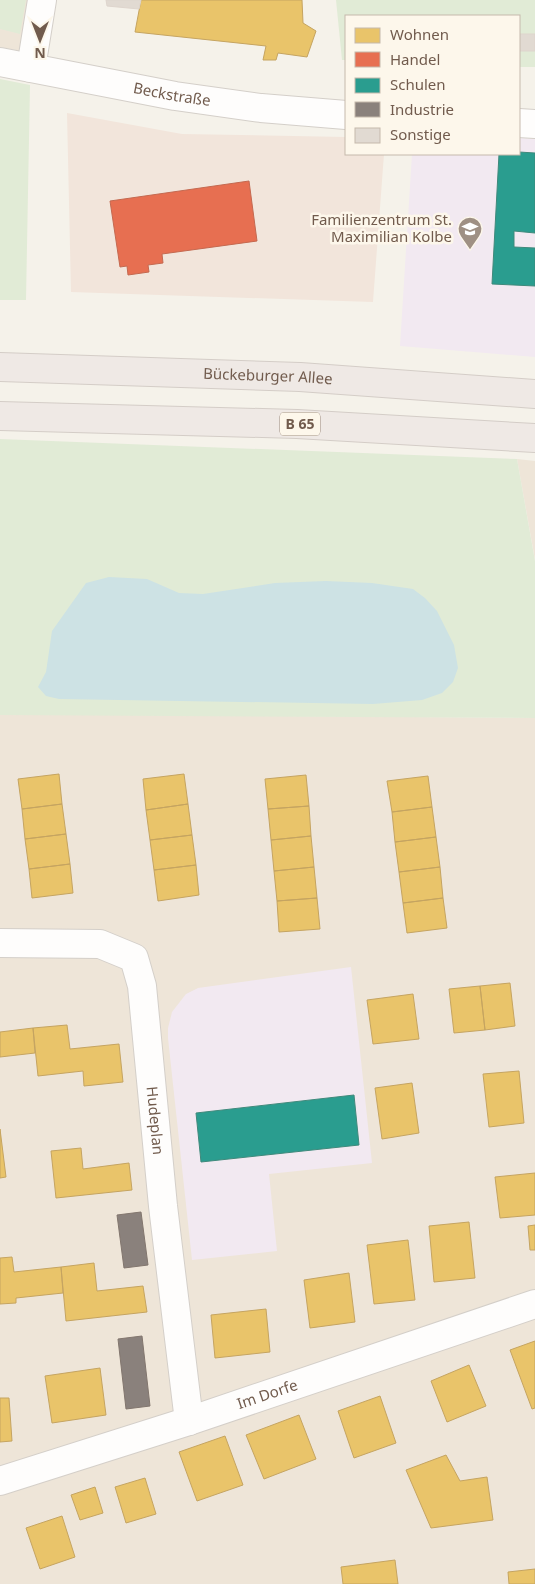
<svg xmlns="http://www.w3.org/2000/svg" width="535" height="1584" font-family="'Noto Sans',sans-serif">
	<rect width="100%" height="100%" fill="#f5f2ea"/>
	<path fill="#eee5d8" d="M0,0H33L22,51L0,47Z
		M517,459L535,461V561V560Z
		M9,714L535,718V1584H0V715Z"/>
	<path fill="#f2e5db" d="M67,113L182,134L346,137V154H384L373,302L71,292Z"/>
	<path fill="#f2e9f1" d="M519,138L535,139V357L400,346L412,154H519Z
		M351,967L372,1163L269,1174L277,1251L192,1260L168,1038V1028L172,1012L186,994L198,988Z"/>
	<path fill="#e1ebd6" d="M0,0H26L20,34L0,29Z
		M336,0H535V67H519V16H346V60H342Z
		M0,79L30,85L26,300H0Z
		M0,439L517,459L535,561V718L0,715Z"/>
	<path fill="#cde2e4" d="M109,577L147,579L179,593L203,594L275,583L326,581L372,583L413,589L425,598L437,611L454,645L458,668L453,682L442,693L422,700L373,704L59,699L46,696L38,687L46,672L52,631L86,583Z"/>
	<path fill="#e9c46a" stroke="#c5a461" d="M141,0H302L303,23L316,31L307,57L278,53L276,60H263L266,46L135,32Z
		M59,774L62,804L22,809L18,779Z
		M184,774L188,804L146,810L143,779Z
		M306,775L309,806L268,809L265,779Z
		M428,776L432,807L392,812L387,781Z
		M62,804L66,834L25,839L22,809Z
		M188,804L192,835L150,840L146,810Z
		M309,806L311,836L271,840L268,809Z
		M432,807L436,837L395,842L392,812Z
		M66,834L70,864L29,869L25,839Z
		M192,835L196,865L154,870L150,840Z
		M311,836L314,867L274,871L271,840Z
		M436,837L440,867L399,872L395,842Z
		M70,864L73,893L32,898L29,869Z
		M196,865L199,895L158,901L154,870Z
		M314,867L317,898L277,901L274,871Z
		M440,867L443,898L403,903L399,872Z
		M317,898L320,929L279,932L277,901Z
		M443,898L447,928L407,933L403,903Z
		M510,983L515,1026L485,1030L480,986Z
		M480,986L485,1030L454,1033L449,989Z
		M413,994L419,1039L373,1044L367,1000Z
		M67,1025L70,1049L119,1044L123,1082L84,1086L83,1071L38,1076L33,1028Z
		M33,1028L35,1053L0,1057V1032Z
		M519,1071L524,1123L489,1127L483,1074Z
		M412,1083L419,1133L382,1139L375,1088Z
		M0,1129L6,1177L0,1178Z
		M81,1148L83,1169L129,1163L132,1190L56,1198L51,1151Z
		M535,1173V1215L500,1218L495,1177Z
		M469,1222L475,1278L434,1282L429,1226Z
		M535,1225V1250H530L528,1226Z
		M408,1240L415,1300L374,1304L367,1245Z
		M12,1257L14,1272L61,1267L63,1293L16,1298V1303L0,1304V1258Z
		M94,1263L97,1291L143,1286L147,1312L66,1321L61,1267Z
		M349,1273L355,1322L310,1328L304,1280Z
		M266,1309L270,1352L215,1358L211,1315Z
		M535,1341V1408L532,1409L510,1350Z
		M469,1365L486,1406L447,1422L431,1381Z
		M100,1368L106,1415L52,1423L45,1376Z
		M380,1396L396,1443L354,1458L338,1411Z
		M0,1398H9L12,1441L0,1442Z
		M299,1415L316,1459L264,1479L246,1435Z
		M225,1436L243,1485L197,1501L179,1452Z
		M446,1455L460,1481L487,1477L493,1520L431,1528L406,1470Z
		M145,1478L156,1514L126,1523L115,1487Z
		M95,1487L103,1513L80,1520L71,1495Z
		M62,1516L75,1557L40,1569L26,1528Z
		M395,1560L398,1584H343L341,1567Z
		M535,1569V1584H509L508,1572Z"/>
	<path fill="#e76f51" stroke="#c46950" d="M249,181L257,241L162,254L163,263L148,265L149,272L128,275L127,266L120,267L110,201Z"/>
	<path fill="#2a9d8f" stroke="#3f897b" d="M519,152L535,153V233L514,231V247L535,248V286L492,284L499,154H519Z
		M354,1095L359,1145L201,1162L196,1113Z"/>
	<path fill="#8a817c" stroke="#82766e" d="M141,1212L148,1265L124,1268L117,1215Z
		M142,1336L150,1406L126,1409L118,1339Z"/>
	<path fill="#e1dad2" stroke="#ded5cd" d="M106,0H141L139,9L107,6Z
		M519,34H535V51H519Z"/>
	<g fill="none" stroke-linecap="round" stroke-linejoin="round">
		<defs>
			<g id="minor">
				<path id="s1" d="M0,62L175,96L261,108L346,115"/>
				<path d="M31,68L42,0"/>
				<path d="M519,123L535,124"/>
				<path id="s2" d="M0,943L100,944L134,958L142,986L163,1206L189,1421"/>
				<path id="s3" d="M0,1481L189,1421L535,1304"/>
			</g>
			<g id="highway">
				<path id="s4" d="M0,367L300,377L535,394"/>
				<path d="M0,416L297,424L535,438"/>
			</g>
		</defs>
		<use href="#minor" stroke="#d4cfc9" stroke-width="30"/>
		<use href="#highway" stroke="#d4cdc7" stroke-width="30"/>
		<use href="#minor" stroke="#fefdfc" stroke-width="28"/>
		<use href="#highway" stroke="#efe9e5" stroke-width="28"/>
	</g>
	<defs>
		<symbol id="school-pin" viewBox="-11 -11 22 30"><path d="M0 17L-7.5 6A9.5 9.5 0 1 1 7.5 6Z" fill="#9f9084" stroke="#fdf7eb"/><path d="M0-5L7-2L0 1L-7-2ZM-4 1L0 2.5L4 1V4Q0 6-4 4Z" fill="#fff"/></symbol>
	</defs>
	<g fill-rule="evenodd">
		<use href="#school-pin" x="456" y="215" width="28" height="38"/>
	</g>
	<g text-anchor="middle" stroke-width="5" stroke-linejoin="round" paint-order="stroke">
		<rect fill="#fdf7eb" stroke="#9b8a7c" stroke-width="1" x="280" y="412.5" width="40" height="23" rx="4"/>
		<g font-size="14" font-weight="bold" fill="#715b4d">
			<text x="300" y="429">B 65</text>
		</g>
		<g font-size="15" fill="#715b4d" stroke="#fdf7eb">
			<text dy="5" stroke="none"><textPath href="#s1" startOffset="175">Beckstraße</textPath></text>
			<text dy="5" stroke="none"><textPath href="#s4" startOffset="268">Bückeburger Allee</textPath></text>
			<text dy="5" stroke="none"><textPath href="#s2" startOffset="301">Hudeplan</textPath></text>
			<text dy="5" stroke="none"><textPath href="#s3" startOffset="281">Im Dorfe</textPath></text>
		</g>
		<g font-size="15" fill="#715b4d" stroke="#fdf7eb" text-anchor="end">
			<text x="452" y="225">Familienzentrum St.<tspan x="452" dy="17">Maximilian Kolbe</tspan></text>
		</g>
	</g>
	<rect x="345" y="15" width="175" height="140" fill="#fdf7eb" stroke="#c5b9ac"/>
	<rect x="355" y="28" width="25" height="15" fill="#e9c46a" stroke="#c5b9ac"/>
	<text x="390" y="40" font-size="15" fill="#715b4d">Wohnen</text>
	<rect x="355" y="52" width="25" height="15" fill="#e76f51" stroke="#c5b9ac"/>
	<text x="390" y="65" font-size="15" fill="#715b4d">Handel</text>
	<rect x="355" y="78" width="25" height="15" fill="#2a9d8f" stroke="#c5b9ac"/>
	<text x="390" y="90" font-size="15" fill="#715b4d">Schulen</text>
	<rect x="355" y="102" width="25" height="15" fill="#8a817c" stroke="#c5b9ac"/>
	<text x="390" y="115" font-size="15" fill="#715b4d">Industrie</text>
	<rect x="355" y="128" width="25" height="15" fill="#e1dad2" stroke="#c5b9ac"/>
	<text x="390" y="140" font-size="15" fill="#715b4d">Sonstige</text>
	<g transform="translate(40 40) rotate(180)" stroke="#fdf7eb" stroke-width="4" paint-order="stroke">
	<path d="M0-4L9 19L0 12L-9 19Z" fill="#715b4d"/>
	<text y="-8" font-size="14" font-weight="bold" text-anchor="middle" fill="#715b4d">N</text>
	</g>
</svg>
